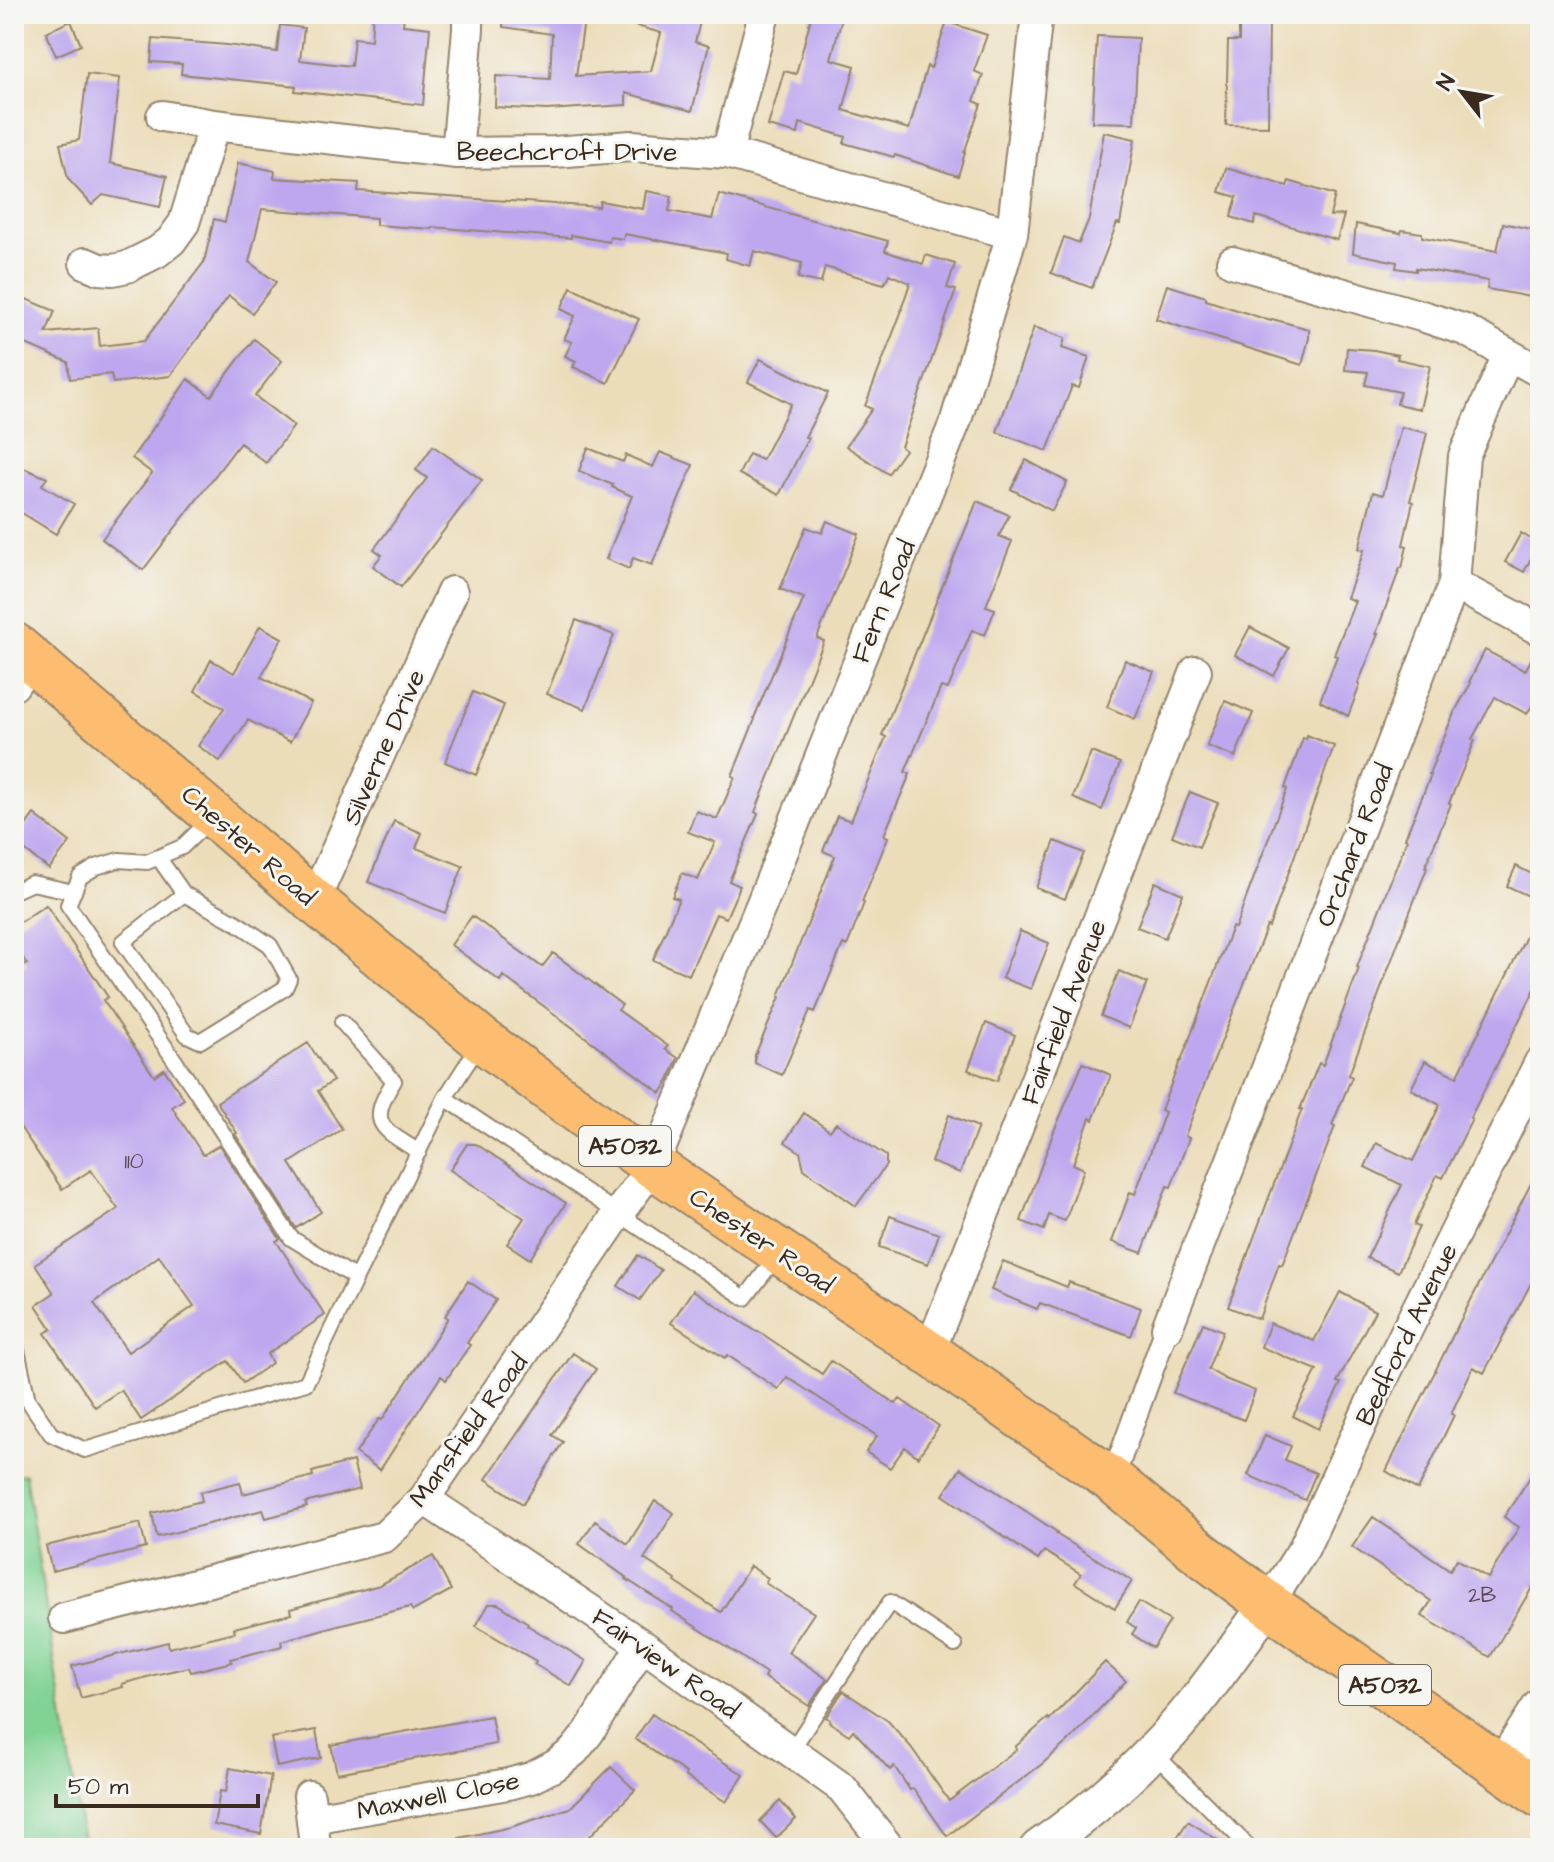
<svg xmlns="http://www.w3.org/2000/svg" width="1554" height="1862" font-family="'Architects Daughter',sans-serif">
	<rect width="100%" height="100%" fill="#f6f6f2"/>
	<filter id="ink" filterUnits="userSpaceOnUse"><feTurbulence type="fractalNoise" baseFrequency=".0125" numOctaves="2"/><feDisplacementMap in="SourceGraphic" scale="16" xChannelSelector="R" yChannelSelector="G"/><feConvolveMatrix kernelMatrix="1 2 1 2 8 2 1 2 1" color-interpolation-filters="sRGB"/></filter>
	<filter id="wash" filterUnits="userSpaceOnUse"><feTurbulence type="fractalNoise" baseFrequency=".006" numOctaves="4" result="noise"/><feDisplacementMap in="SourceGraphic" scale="32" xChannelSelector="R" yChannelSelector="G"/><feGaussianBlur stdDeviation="1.8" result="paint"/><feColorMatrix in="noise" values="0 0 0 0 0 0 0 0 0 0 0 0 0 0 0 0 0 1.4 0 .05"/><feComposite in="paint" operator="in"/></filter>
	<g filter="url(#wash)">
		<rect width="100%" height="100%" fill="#ecddba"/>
		<path fill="#81d394" stroke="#5e7e59" stroke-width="2" d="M25,1474L83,1842L84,1848H14V1476Z"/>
		<g id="blocks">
			<path fill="#bea7ef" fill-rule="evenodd" d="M373,14H404L403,25L430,28L423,105L295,91L296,86L181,74L182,64L151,62L153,39L227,45L277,52L280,25L304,28L300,60L351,66L354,38L371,40Z
				M504,14H585L576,76L651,71L661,33L616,20V14H702L695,42L709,46L692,111L626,93V105L546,110L495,107L496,76L550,79L552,34L503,27Z
				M812,14H843L831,59L855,66L843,110L909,129L927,66L931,68L947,22L987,35L974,71L983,75L974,101L981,104L964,153H965L958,176L895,155L894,157L844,143L846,137L800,123L798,134L768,126L784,71L796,74Z
				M1239,14H1269L1268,126L1226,125L1228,41H1239Z
				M71,21L81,45L56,56L46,32Z
				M1097,36L1138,38L1134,123L1092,122Z
				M87,74L120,78L110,163L167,176L160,207L103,195L92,205L68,179L60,144L79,140Z
				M1104,132L1135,139L1120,224L1117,223L1092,288L1051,273L1064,237L1079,243L1089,219Z
				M238,163L275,171L274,178L359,183L358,191L599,207L600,201L643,209L646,191L672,196L669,211L712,219L719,194L888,241L885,251L923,264L926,255L955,264L947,288L956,290L901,447L905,450L888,474L846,446L872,409L865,406L902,310H901L910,283L889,274L884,284L825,267L821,283L798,278L802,263L754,251L750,266L726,259L727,253L624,234L623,239L610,237L609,242L571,235V238L432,227V229L376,225V218L262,209L249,262L276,282L252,313L229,296L170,376L113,383L111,374L70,379L68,362L14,339V323L24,298L55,311L46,333L98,328L100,346L144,341L204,262L214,219L225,222Z
				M1226,168L1287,186L1289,181L1335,195L1330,216L1344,215L1337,240L1256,216L1254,224L1231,217L1237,197L1219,192Z
				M1503,223L1540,231V251L1535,272L1540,273L1536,298L1487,289L1488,281L1416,268V271L1396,268L1397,262L1353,253L1356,224L1401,233L1402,230L1422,233V237L1497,251Z
				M1167,285L1206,297V300L1271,321L1272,319L1309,329V338L1302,365L1156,319Z
				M571,287L639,319L608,383L573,367L576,361L565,356L572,342L564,339L575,316L561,309Z
				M1034,327L1065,338L1062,348L1089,357L1079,388L1072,386L1047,451L997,432Z
				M254,339L282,361L255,396L294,426L266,463L240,443L143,570L102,539L152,473L132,458L188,379L211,396Z
				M1347,348L1374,350L1398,355L1397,359L1430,366L1420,409L1397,404L1400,392L1365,385L1368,372L1345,370Z
				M760,359L828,393L805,437L808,438L779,495L739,474L749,454L762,460L791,404L748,382Z
				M1401,427L1427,433L1410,501L1413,502L1403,545L1407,546L1402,568H1400L1376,634H1378L1358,684L1360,685L1348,716L1320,701L1337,656L1334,655L1355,601L1347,598L1364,550L1359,549L1373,492L1383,495Z
				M433,446L482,480L401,587L373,566L382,555L374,549L427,478L416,470Z
				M588,448L623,462L626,455L653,467L660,452L693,465L652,565L633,558L629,569L606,559L632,496L612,487L613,485L579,471Z
				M1026,460L1067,482L1052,511L1011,489Z
				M14,464L47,478L42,485L74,504L56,534L14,508Z
				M977,501L1009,515L999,536L1012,541L986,606L995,609L985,635L972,630L948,689L941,687L905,772L910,774L884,835L888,837L862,902L864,903L847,946L843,944L815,1012L810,1010L782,1075L755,1063V1055L780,997L779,996L835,856L823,851L837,816L851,821L886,737L882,735Z
				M827,521L859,534L817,638L824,641L755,812L758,814L729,881L740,886L726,918L716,914L689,975L653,960L679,899L672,897L682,873L698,880L715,842L688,832L696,811L717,819L735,777L732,776L755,719L754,718L804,598L780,589L806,527L822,533Z
				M1521,533L1539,544L1524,572L1505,562Z
				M576,620L614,635L585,709L547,694Z
				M260,626L282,638L261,677L311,703L290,742L248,720L220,761L198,746L224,708L195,691L211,660L234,673Z
				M1250,627L1289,648L1274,676L1235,655Z
				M1538,647L1540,648V692L1527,714L1495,697L1472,739L1475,740L1449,803L1451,804L1425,867L1427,868L1402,932L1349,1075L1352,1077L1332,1125L1335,1126L1282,1265L1279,1264L1259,1319L1228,1307L1302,1109H1300L1319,1063L1323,1065L1359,968L1357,967L1407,839L1405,838L1431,775L1429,774L1454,713L1471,683L1469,682L1485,650L1525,671Z
				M1125,660L1154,672L1135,719L1107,707Z
				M473,692L504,705L476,775L445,762Z
				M1225,701L1253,713L1235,757L1207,746Z
				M1307,735L1334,746L1278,902L1269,927L1267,926L1200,1096L1185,1136L1189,1138L1171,1187L1167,1186L1142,1253L1112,1242L1130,1192L1135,1194L1165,1112L1161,1110L1180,1061H1181L1232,927L1235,928L1287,789L1285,788L1303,738L1306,739Z
				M1091,752L1120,763L1102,810L1073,798Z
				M1190,792L1218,803L1199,847L1172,836Z
				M34,814L70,842L49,869L14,842Z
				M394,821L422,833L416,848L463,866L445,913L368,882Z
				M1055,841L1084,853L1065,899L1036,888Z
				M1516,866L1540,878V901L1507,886Z
				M1155,882L1183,894L1165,938L1137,927Z
				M46,905L108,997L103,1000L154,1076L164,1069L184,1099L172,1107L203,1155L219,1145L280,1239L276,1241L325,1315L267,1354L272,1363L243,1383L228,1361L141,1420L121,1390L95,1407L45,1333L52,1329L36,1305L54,1293L35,1264L118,1209L91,1170L62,1189L14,1118V973L27,964L14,945V926ZM159,1256L194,1306L128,1352L94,1303Z
				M1540,908V979L1470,1118L1472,1119L1443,1178L1437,1175L1414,1225L1419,1227L1398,1272L1367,1258L1402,1185L1365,1167L1376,1143L1413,1161L1440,1105L1411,1089L1425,1061L1457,1077Z
				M472,916L542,967L553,953L622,1005L618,1010L668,1046L665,1049L678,1058L668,1082L661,1093L503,976L500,981L451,945Z
				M1020,931L1049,943L1031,989L1002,978Z
				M1119,971L1147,983L1129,1028L1101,1016Z
				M986,1023L1015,1035L997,1081L968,1070Z
				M308,1043L333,1081L318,1091L342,1129L290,1163L321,1212L296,1228L235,1134L237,1133L217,1102Z
				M1083,1063L1111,1075L1093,1120L1090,1118L1073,1164L1084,1169L1065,1221L1049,1215L1044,1230L1021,1221L1054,1131Z
				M804,1113L830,1131L836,1123L886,1156V1165L856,1206L804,1169L800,1152L785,1142Z
				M949,1115L978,1127L960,1173L931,1162Z
				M467,1144H476L566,1203L530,1259L507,1244L524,1218L450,1170Z
				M1540,1166V1266L1484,1373L1473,1367L1451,1414L1454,1415L1418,1490L1386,1471L1454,1333Z
				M890,1216L939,1234L928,1264L879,1247Z
				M638,1255L661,1270L640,1300L618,1286Z
				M1003,1261L1067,1287L1069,1282L1141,1308L1131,1336L1040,1303L1037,1309L991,1290Z
				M468,1281L496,1300L467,1343L470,1345L446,1380L441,1376L380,1470L356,1453L379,1419L382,1420L448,1318L445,1316Z
				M693,1290L757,1332L758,1331L822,1374L831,1361L896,1404L900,1399L939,1426L918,1457L905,1447L890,1468L866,1452L877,1436L787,1377L778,1389L727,1355L725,1358L671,1323Z
				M1340,1292L1375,1311L1337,1382L1341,1383L1318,1429L1293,1416L1317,1370L1261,1347L1270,1323L1314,1341Z
				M1203,1323L1223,1331L1208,1369L1225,1379L1255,1391L1244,1420L1173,1393Z
				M573,1353L596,1369L552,1435L563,1442L523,1504L486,1479Z
				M1265,1435L1291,1446L1285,1460L1316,1473L1305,1500L1248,1475Z
				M353,1461L360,1489L305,1503L307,1507L266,1518L263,1510L157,1537L152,1513L202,1501L200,1492L240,1482L243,1494L313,1476L312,1472Z
				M1540,1462V1590L1533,1586L1490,1657L1422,1616L1431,1601L1352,1547L1373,1517L1450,1570L1457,1559L1488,1578L1519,1527L1504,1517Z
				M961,1468L1057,1532L1056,1534L1132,1581L1115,1608L1075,1583L1081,1574L1044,1551L1038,1560L943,1495Z
				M655,1501L674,1513L644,1559L676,1580L675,1582L721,1612L750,1566L768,1578L765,1583L814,1613L788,1652L827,1679L809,1706L764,1677L766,1673L672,1611L673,1609L626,1579L627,1578L579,1544L595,1521L628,1544Z
				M140,1523L146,1548L52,1571L46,1546Z
				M433,1556L451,1590L413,1611L410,1607L338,1625L281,1641L282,1646L231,1659L232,1662L191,1672L189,1667L154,1675L122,1684L123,1687L81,1698L72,1666L168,1642L169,1648L235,1632L234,1628L291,1614L290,1609L380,1585Z
				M1139,1602L1170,1621L1153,1648L1132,1634L1136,1628L1127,1622Z
				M489,1604H498L528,1623L527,1625L586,1661L571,1686L534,1664L536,1661L476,1626Z
				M1105,1662L1126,1681L1074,1736L1042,1764L947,1836L913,1788L910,1790L894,1766L890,1770L853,1730L849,1735L829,1722L830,1720L826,1717L843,1691L888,1721L911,1747L949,1801L1017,1749L1015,1747L1048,1718L1049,1720Z
				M652,1714L686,1738L744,1775L726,1802L685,1776L686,1773L635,1739Z
				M491,1716L496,1744L337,1773L331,1745Z
				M316,1730L321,1758L277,1767L271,1738Z
				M611,1767L635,1790L584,1842L564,1848H460L459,1838L511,1827L570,1808Z
				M230,1768L271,1776L261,1834L214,1825L220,1791L226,1792Z
				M780,1801L796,1819L776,1838L760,1821Z
				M1188,1821L1230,1848H1170Z"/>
		</g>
	</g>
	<g filter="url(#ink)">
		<use href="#blocks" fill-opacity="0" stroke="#94846c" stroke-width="2"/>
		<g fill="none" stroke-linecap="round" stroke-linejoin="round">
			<defs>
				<path id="service" d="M158,857L184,894L237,923L270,945L289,979L285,988L200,1041L187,1035L123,942L184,894
					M14,891L32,883L74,892
					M342,1022L394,1081C366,1125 382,1128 419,1152
					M479,1045L445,1098L745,1298L777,1256
					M356,1278L445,1098
					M14,1337L28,1400L51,1434L85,1450L306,1383L356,1278L291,1238L193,1087L68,905L80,877L96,867L119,860L147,862L182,847L212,818
					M791,1751L890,1602L955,1645
					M1153,1752L1250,1848"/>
				<path id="pedestrian" d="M1112,1480L1167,1328"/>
				<path id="minor" d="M162,116L214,125L457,153L554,152L632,146L727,153L1012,234
					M457,153L468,29V14
					M727,153L764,14
					M1232,262L1425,317L1465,330L1540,372
					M85,263L99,269L113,270L127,267L157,252L171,241L184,223L214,125
					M1454,584L1540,630
					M14,685L31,658
					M314,901L452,592
					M1167,1328L1454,584L1464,456L1508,355
					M929,1353L1196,671
					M424,1499L642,1645L842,1788L889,1848
					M1268,1604L1304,1548L1377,1390L1540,1062
					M64,1618L384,1537L424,1499L618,1214L653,1166L762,903L956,420L1012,234L1037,14
					M309,1796L315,1845
					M312,1818L508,1784L531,1778L556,1765L574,1751L589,1732L642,1645"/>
				<path id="tertiary" d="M1502,1767L1540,1708
					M1039,1848C1092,1811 1143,1766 1184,1717C1214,1681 1241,1642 1268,1604"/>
				<path id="primary" d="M14,645L314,901L482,1040L653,1166L929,1353L1112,1480L1204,1556L1268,1604L1540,1795"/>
			</defs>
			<use href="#service" stroke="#94846c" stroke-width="18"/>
			<use href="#pedestrian" stroke="#94846c" stroke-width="26"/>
			<use href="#minor" stroke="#94846c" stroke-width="34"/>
			<use href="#tertiary" stroke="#94846c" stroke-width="40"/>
			<use href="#primary" stroke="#94846c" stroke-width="48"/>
			<use href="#service" stroke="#fff" stroke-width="14"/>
			<use href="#pedestrian" stroke="#fff" stroke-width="22"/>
			<use href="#minor" stroke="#fff" stroke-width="30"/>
			<use href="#tertiary" stroke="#fff" stroke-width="36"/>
			<use href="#primary" stroke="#fcbd6f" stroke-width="44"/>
		</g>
	</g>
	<g text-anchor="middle" stroke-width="6" stroke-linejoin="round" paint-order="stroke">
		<g font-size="22" fill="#5c4952">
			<text x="134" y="1168">110</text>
			<text x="1482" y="1602">2B</text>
		</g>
		<g fill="#f6f6f2" stroke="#73675e" stroke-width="2">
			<rect x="579" y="1126" width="92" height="40" rx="6"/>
			<rect x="1339" y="1665" width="92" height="40" rx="6"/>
		</g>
		<g font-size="24" font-weight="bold" fill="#3b2a1e">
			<text x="625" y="1154">A5032</text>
			<text x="1385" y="1693">A5032</text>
		</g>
		<g font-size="26" fill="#3b2a1e" stroke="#f6f6f2">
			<text x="567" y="160">Beechcroft Drive</text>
			<text transform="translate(883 601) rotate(-68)" y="9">Fern Road</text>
			<text transform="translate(383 747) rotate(-66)" y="9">Silverne Drive</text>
			<text transform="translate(249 845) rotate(41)" y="9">Chester Road</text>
			<text transform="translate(1354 845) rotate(-69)" y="9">Orchard Road</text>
			<text transform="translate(1063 1012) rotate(-69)" y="9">Fairfield Avenue</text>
			<text transform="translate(762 1240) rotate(34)" y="9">Chester Road</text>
			<text transform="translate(1406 1334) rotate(-64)" y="9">Bedford Avenue</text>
			<text transform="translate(468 1430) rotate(-54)" y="9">Mansfield Road</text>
			<text transform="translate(666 1663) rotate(35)" y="9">Fairview Road</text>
			<text transform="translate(438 1795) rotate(-11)" y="9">Maxwell Close</text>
		</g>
	</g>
	<rect width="1554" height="1862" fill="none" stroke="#f6f6f2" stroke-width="48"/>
	<g transform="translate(1462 92) rotate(301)" stroke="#f6f6f2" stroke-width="6" paint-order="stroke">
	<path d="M0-6L14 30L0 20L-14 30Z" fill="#3b2a1e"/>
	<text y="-12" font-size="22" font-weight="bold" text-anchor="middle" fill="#3b2a1e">N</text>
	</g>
	<path d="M56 1794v12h202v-12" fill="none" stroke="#3b2a1e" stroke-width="4"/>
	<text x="68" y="1794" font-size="24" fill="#3b2a1e" stroke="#f6f6f2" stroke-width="6" paint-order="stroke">50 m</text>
</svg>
